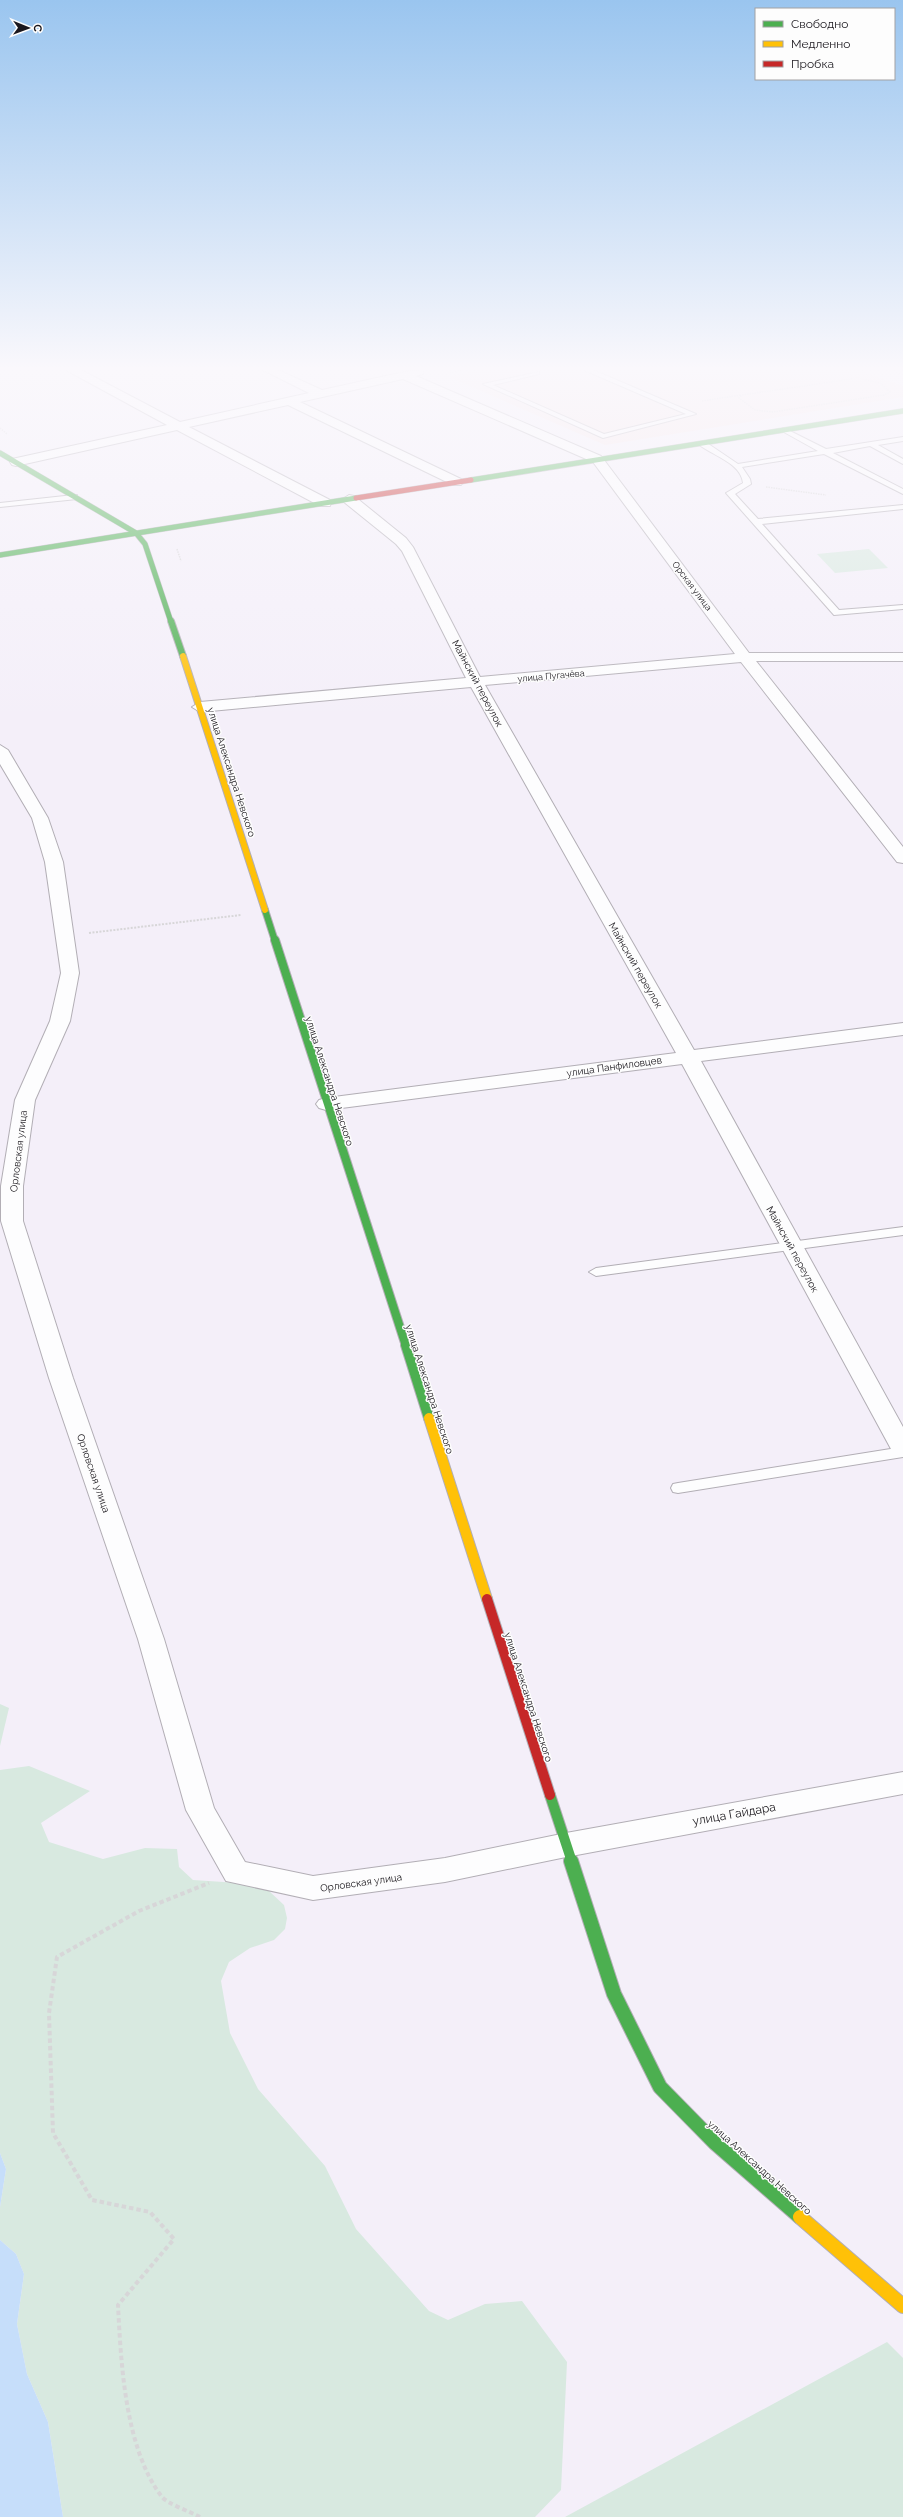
<svg xmlns="http://www.w3.org/2000/svg" width="903" height="2517" font-family="Raleway,sans-serif">
	<rect width="100%" height="100%" fill="#f4eff9"/>
	<path fill="#f7e6e8" d="M477,370H860L903,386V397L605,445L449,377Z"/>
	<path fill="#d8e9e0" d="M869,549L888,568L835,573L817,554Z
		M0,1704L9,1708L0,1746Z
		M29,1766L90,1791L41,1823L49,1842L103,1859L145,1848L177,1849L179,1867L193,1880L239,1883L269,1891L284,1905L287,1918L285,1929L274,1940L250,1948L229,1962L221,1981L230,2033L258,2089L325,2166L356,2229L429,2311L448,2320L485,2304L522,2301L567,2362L561,2490L535,2517H63L48,2422L27,2374L17,2324L24,2274L16,2254L0,2240V2207L6,2169L0,2153V1770Z
		M887,2342L903,2358V2517H565Z"/>
	<path fill="#c6defa" d="M0,2153L6,2169L0,2207Z
		M0,2240L16,2254L24,2274L17,2324L27,2374L48,2422L63,2517H0Z"/>
	<g fill="none" stroke-linecap="round" stroke-linejoin="round">
		<defs>
			<path id="lane" d="M584,370H593L696,414L603,438L483,384L539,372V374L493,385L604,434L686,414Z
				M784,428L826,449L903,437V441L878,445L903,459V464L870,446L833,453L903,489V494L824,454L742,467L750,479L751,484L735,494L758,519L903,505V509L762,524L839,610L903,605V609L834,615L726,493L743,483C741,462 710,455 697,443L704,441L738,464L818,451L782,431L780,430Z
				M74,495H77V499L0,507V503Z
				M903,1227V1235L596,1276L589,1272L596,1268Z
				M903,1447V1457L678,1493L673,1492L671,1488L673,1484L678,1483Z"/>
			<path id="street" d="M66,370H81L180,422L309,393L263,370H278L322,390L404,372L423,370V374L416,376L601,456L749,653H903V661H756L903,847V863L897,862L741,662L485,685L694,1050L903,1023V1035L701,1061L903,1427V1457L894,1455L891,1449L682,1064L326,1110L319,1108L316,1104L319,1100L326,1098L676,1053L471,687L200,712L192,707L200,702L466,678L402,551L396,544L344,502L343,499L349,495L354,496L406,538L413,547L480,677L735,654L593,462L403,379L300,402L461,479L463,482L461,485H453L288,405L189,427L330,500L331,503L330,506H320L177,430L16,466L12,465L10,462L12,459L167,425Z
				M0,745L8,750L48,818L63,862L79,973L70,1021L35,1100L23,1186V1221L73,1378L164,1639L214,1808L245,1862L313,1876L445,1858L566,1833L903,1772V1794L566,1857L445,1882L313,1900L226,1881L186,1810L138,1639L49,1378L1,1221V1186L15,1100L50,1021L61,973L45,862L32,818L0,764Z"/>
			<path id="fast-far4" d="M0,453L136,533L145,544L171,622
				M471,480L903,411
				M0,555L356,498"/>
			<path id="fast-far3" d="M171,621L183,656
				M265,910L275,941"/>
			<path id="fast-far2" d="M275,940L406,1346"/>
			<path id="fast-far1" d="M406,1345L429,1418
				M550,1795L572,1862"/>
			<path id="fast" d="M571,1861L614,1994L660,2087L715,2143L800,2217"/>
			<path id="slow-far2" d="M183,656L265,910"/>
			<path id="slow-far1" d="M429,1418L487,1599"/>
			<path id="slow" d="M800,2217L903,2306"/>
			<path id="jam-far1" d="M356,498L471,480"/>
			<path id="jam" d="M487,1599L550,1795"/>
		</defs>
		<use href="#lane" stroke="#b2aeb5" stroke-width="2"/>
		<use href="#street" stroke="#b2aeb5" stroke-width="2"/>
		<use href="#fast-far4" stroke="#b2aeb5" stroke-width="6"/>
		<use href="#fast-far3" stroke="#b2aeb5" stroke-width="8"/>
		<use href="#fast-far2" stroke="#b2aeb5" stroke-width="10"/>
		<use href="#fast-far1" stroke="#b2aeb5" stroke-width="12"/>
		<use href="#fast" stroke="#b2aeb5" stroke-width="16"/>
		<use href="#slow-far2" stroke="#b2aeb5" stroke-width="8"/>
		<use href="#slow-far1" stroke="#b2aeb5" stroke-width="12"/>
		<use href="#slow" stroke="#b2aeb5" stroke-width="16"/>
		<use href="#jam-far1" stroke="#b2aeb5" stroke-width="6"/>
		<use href="#jam" stroke="#b2aeb5" stroke-width="12"/>
		<path stroke="#d7d6d8" stroke-width="1.5" stroke-dasharray="1.5 1" stroke-linecap="butt" d="M892,370L903,375
			M450,373L462,370
			M858,378L880,383L890,392L884,395L773,412L755,410L739,398L742,395Z
			M702,401L741,395
			M0,428L7,434
			M766,487L826,495
			M177,549L181,561"/>
		<path stroke="#d7d6d8" stroke-width="2" stroke-dasharray="2 1.5" stroke-linecap="butt" d="M89,933L241,915"/>
		<path stroke="#d7d6d8" stroke-width="4" stroke-dasharray="4.5 3" stroke-linecap="butt" d="M200,2517C191,2512 168,2504 162,2497C125,2449 121,2364 118,2305L174,2239L150,2212L92,2200L53,2133L49,2013L57,1957L139,1911L209,1883"/>
		<use href="#lane" fill="#fdfdfe" fill-rule="evenodd"/>
		<use href="#street" fill="#fdfdfe" fill-rule="evenodd"/>
		<use href="#fast-far4" stroke="#4caf50" stroke-width="5"/>
		<use href="#fast-far3" stroke="#4caf50" stroke-width="6"/>
		<use href="#fast-far2" stroke="#4caf50" stroke-width="8"/>
		<use href="#fast-far1" stroke="#4caf50" stroke-width="10"/>
		<use href="#fast" stroke="#4caf50" stroke-width="14"/>
		<use href="#slow-far2" stroke="#ffc107" stroke-width="6"/>
		<use href="#slow-far1" stroke="#ffc107" stroke-width="10"/>
		<use href="#slow" stroke="#ffc107" stroke-width="14"/>
		<use href="#jam-far1" stroke="#c62828" stroke-width="5"/>
		<use href="#jam" stroke="#c62828" stroke-width="10"/>
	</g>
	<linearGradient id="sky" x2="0" y2="1"><stop stop-color="#9ac5ef"/><stop offset="0.51" stop-color="#faf8fc"/><stop offset="1" stop-color="#faf8fc" stop-opacity="0"/></linearGradient>
	<rect width="903" height="722" fill="url(#sky)"/>
	<g text-anchor="middle" stroke-width="3" stroke-linejoin="round" paint-order="stroke">
		<g font-size="9" fill="#1a171d" stroke="#fdfdfd">
			<text transform="translate(692 586) rotate(53)" y="3">Орская улица</text>
			<text transform="translate(551 676) rotate(-5)" y="3">улица Пугачёва</text>
		</g>
		<g font-size="10" fill="#1a171d" stroke="#fdfdfd">
			<text transform="translate(478 683) rotate(62)" y="4">Майнский переулок</text>
			<text transform="translate(232 772) rotate(72)" y="4">улица Александра Невского</text>
			<text transform="translate(636 965) rotate(60)" y="4">Майнский переулок</text>
			<text transform="translate(614 1066) rotate(-8)" y="4">улица Панфиловцев</text>
			<text transform="translate(330 1081) rotate(72)" y="4">улица Александра Невского</text>
			<text transform="translate(18 1151) rotate(-83)" y="4">Орловская улица</text>
			<text transform="translate(793 1249) rotate(61)" y="4">Майнский переулок</text>
			<text transform="translate(430 1389) rotate(72)" y="4">улица Александра Невского</text>
			<text transform="translate(94 1473) rotate(71)" y="4">Орловская улица</text>
			<text transform="translate(529 1697) rotate(72)" y="4">улица Александра Невского</text>
			<text transform="translate(361 1882) rotate(-8)" y="4">Орловская улица</text>
			<text transform="translate(760 2167) rotate(42)" y="4">улица Александра Невского</text>
		</g>
		<g font-size="12" fill="#1a171d" stroke="#fdfdfd">
			<text transform="translate(734 1814) rotate(-10)" y="4">улица Гайдара</text>
		</g>
	</g>
	<rect x="755" y="8" width="140" height="72" fill="#fdfdfd" stroke="#a2a1a3"/>
	<rect x="763" y="21" width="20" height="6" fill="#4caf50" stroke="#a2a1a3"/>
	<text x="791" y="28" font-size="12" fill="#1a171d">Свободно</text>
	<rect x="763" y="41" width="20" height="6" fill="#ffc107" stroke="#a2a1a3"/>
	<text x="791" y="48" font-size="12" fill="#1a171d">Медленно</text>
	<rect x="763" y="61" width="20" height="6" fill="#c62828" stroke="#a2a1a3"/>
	<text x="791" y="68" font-size="12" fill="#1a171d">Пробка</text>
	<g transform="translate(28 28) rotate(91)" stroke="#fdfdfd" stroke-width="3" paint-order="stroke">
	<path d="M0-3L7 15L0 10L-7 15Z" fill="#1a171d"/>
	<text y="-6" font-size="11" font-weight="bold" text-anchor="middle" fill="#1a171d">С</text>
	</g>
</svg>
